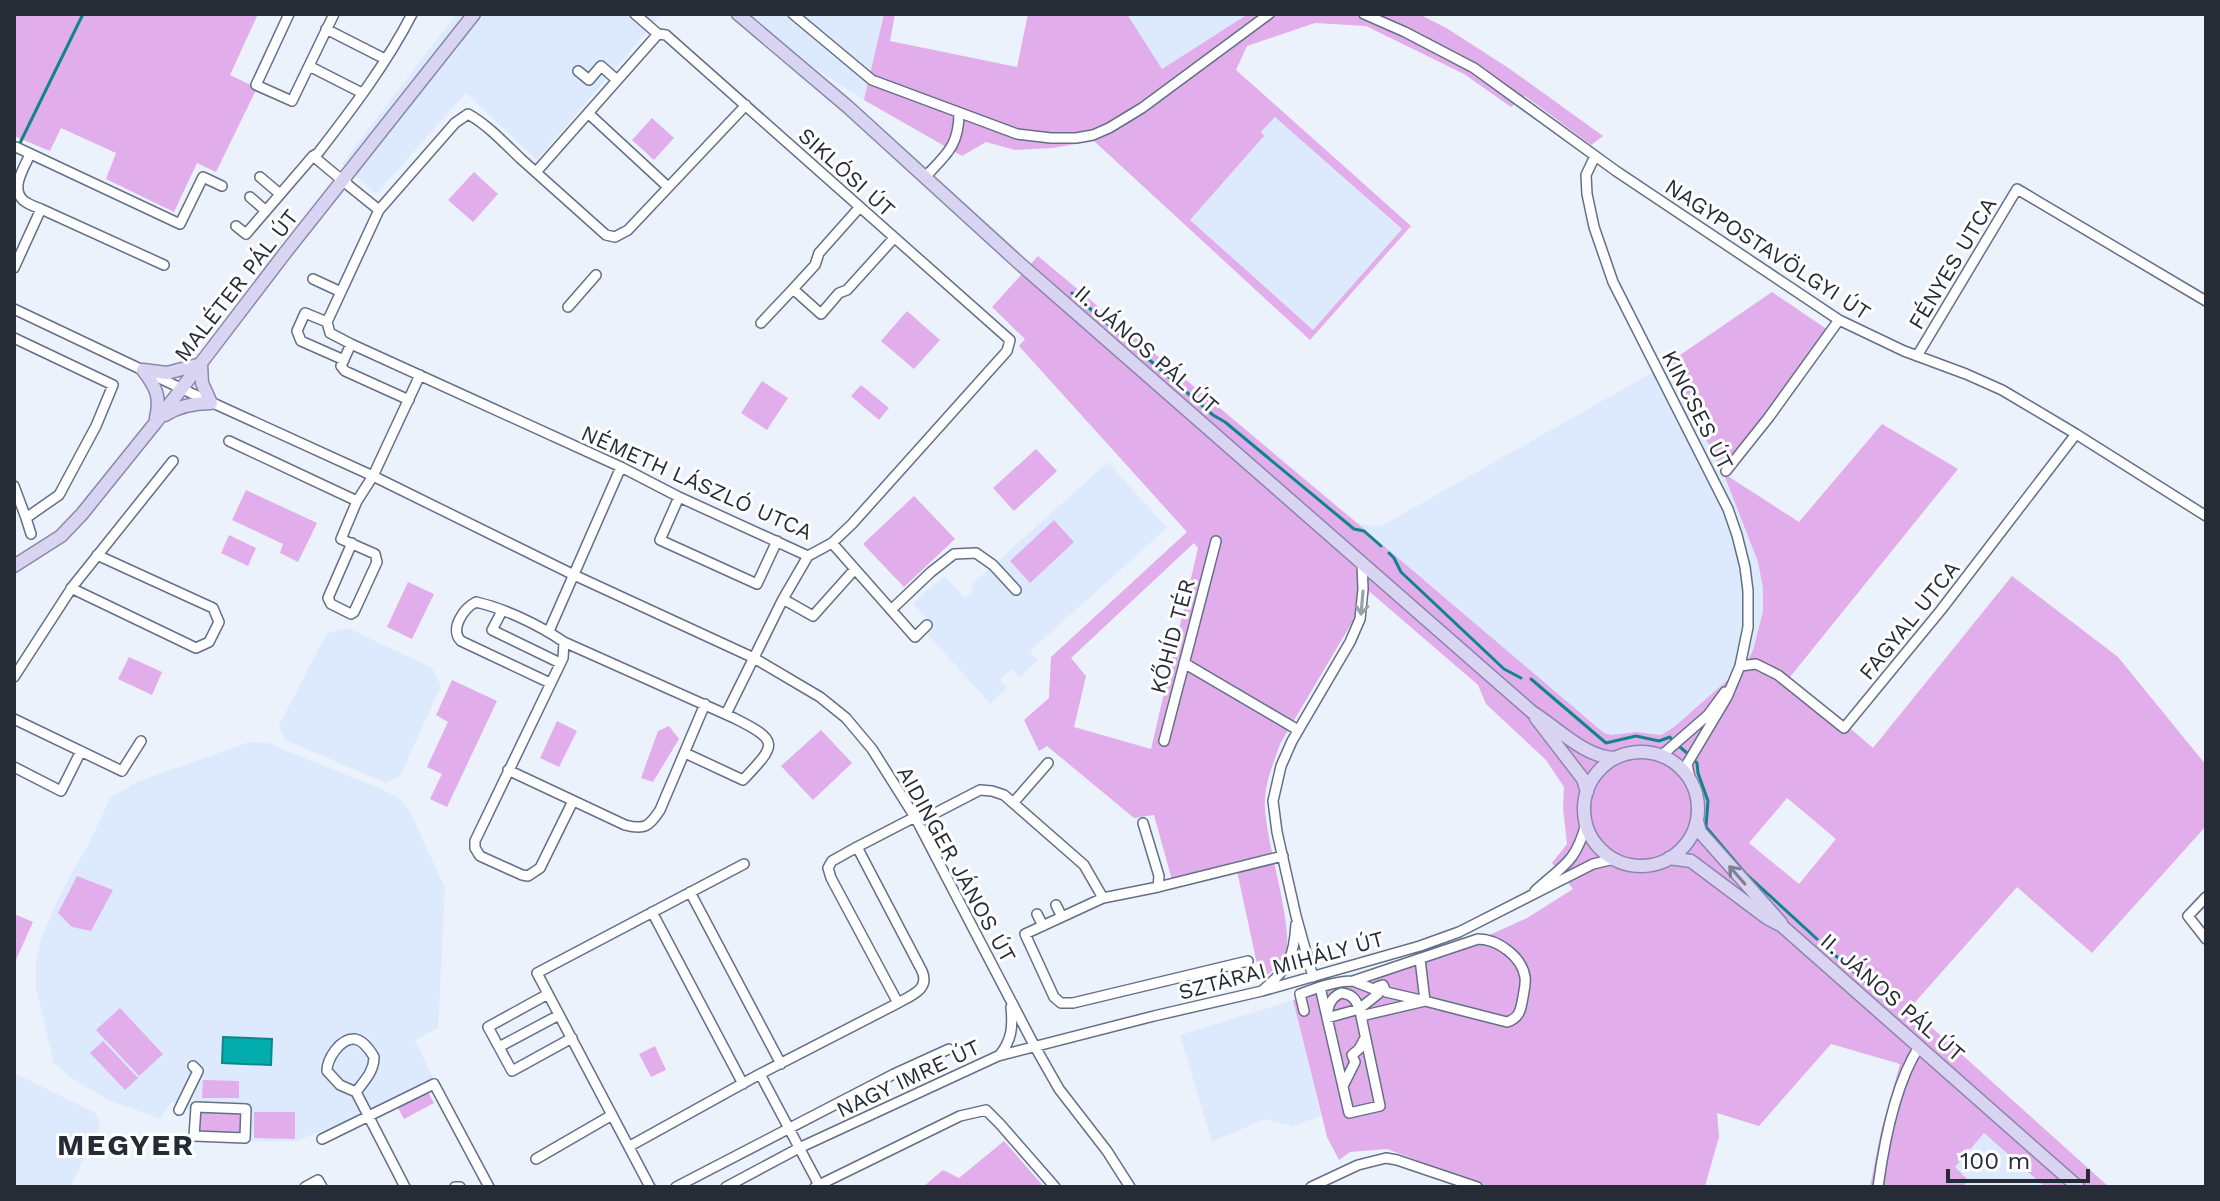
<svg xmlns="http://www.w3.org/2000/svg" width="2220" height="1201" font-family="'Work Sans',sans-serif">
	<rect width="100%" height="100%" fill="#ebf2fc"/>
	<path fill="#ddeafd" d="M456,14H662L537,160L466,93L376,194L342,164Z
		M731,14H884L864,100Z
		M1127,14H1248L1162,69Z
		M1275,116L1402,230L1313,330L1189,220L1264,136L1261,133Z
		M1667,364L1723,472L1758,562L1763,588V612L1753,650L1748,660L1731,677L1674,727L1661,735L1636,732L1611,735L1604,733L1357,523L1380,527Z
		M1108,462L1167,528L1030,651L1038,660L1019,677L1012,669L1000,680L1007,688L990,704L926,632L932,625L913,603L944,576L965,598L973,590L970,586Z
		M348,628L432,668L441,686L400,776L385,783L284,739L279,725L327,633Z
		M249,742L268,743L388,792L401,800L410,812L445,888L438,1028L415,1040L434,1079L354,1119L296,1141L243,1142L192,1111L172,1102L160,1119L111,1101L73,1079L54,1064L36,988V961L42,936L61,893L90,841L111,797L137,782Z
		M1293,1000L1321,1116L1293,1126L1265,1119L1212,1142L1180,1035Z
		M14,1073L96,1113L100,1125L70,1187H14Z
		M1984,1133L2045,1187H1963L1968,1180L1954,1167Z"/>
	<path fill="#e2adeb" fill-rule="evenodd" d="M15,14H258L230,75L257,88L216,172L197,163L174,212L106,179L116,153L61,128L50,151L14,136Z
		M884,14H895L890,41L1017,67L1028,14H1127L1162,69L1248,14H1419L1448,29L1510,69L1603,136L1591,145L1525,96L1511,107L1464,74L1366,26L1315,23L1247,46L1236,70L1411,226L1310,340L1094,141L1052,148L1015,150L986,142L962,156L864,100ZM1275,117L1402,229L1313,330L1190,220L1264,136L1261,132Z
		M652,118L674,138L654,160L632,140Z
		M474,172L498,194L473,222L448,200Z
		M1038,256L1357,523L1604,733L1611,735L1636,732L1661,735L1674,727L1731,677L1748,660L1753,650L1763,612V588L1758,562L1723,472L1667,364L1772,292L1828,330L1723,473L1799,522L1882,424L1958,469L1790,677L1873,748L2012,576L2118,657L2206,765V826L2092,953L2017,887L1910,1008L2109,1187H2045L1984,1133L1955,1167L1968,1180L1963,1187H1870L1881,1131L1900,1064L1831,1044L1759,1126L1717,1113L1719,1137L1705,1186L1488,1187L1387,1149L1350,1152L1339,1160L1327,1137L1293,1000L1447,954L1527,918L1573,889L1552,863L1567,844L1563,808L1564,787L1546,760L1486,704L1478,685L1370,592L1280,744C1274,762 1266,780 1265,798C1262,836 1298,933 1284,959C1280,967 1268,975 1260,978L1237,871L1174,887L1154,815L1134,818L1047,746L1039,751L1024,720L1049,698L1051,657L1187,532L1019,346L1025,339L992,307ZM1194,543L1198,548L1151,749L1074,727L1086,676L1071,658ZM1787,798L1836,839L1799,884L1749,843Z
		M907,311L940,340L914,369L881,341Z
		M762,381L788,398L767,430L741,413Z
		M861,385L889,408L879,420L851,396Z
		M1036,449L1057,471L1014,511L993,488Z
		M246,490L317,523L298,562L280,553L283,544L232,520Z
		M914,496L955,539L904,587L863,544Z
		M1054,520L1074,542L1030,583L1010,561Z
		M229,535L256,548L248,566L221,553Z
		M408,582L434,594L412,639L387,627Z
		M129,657L162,672L152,695L118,679Z
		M452,680L497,701L447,807L430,799L442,774L427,767L448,722L436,715Z
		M557,721L577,731L559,767L540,758Z
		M669,726L679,739L653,782L641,778L658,731Z
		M821,730L852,763L813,800L781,766Z
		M77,876L113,890L91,931L72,927L58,913Z
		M14,914L33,922L15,962H14Z
		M120,1008L163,1054L139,1076L96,1030Z
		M103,1041L138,1078L125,1090L90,1053Z
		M655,1046L666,1070L651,1077L639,1054Z
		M203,1080L239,1081V1098H202Z
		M427,1090L434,1103L404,1119L397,1106Z
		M197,1109L243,1111L242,1136L196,1134Z
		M254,1112H295V1139L254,1138Z
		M1004,1141L1044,1187H923L943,1170L959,1178Z"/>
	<path fill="#04adad" stroke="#0e8689" stroke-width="2" d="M223,1037L272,1039L271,1065L222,1063Z"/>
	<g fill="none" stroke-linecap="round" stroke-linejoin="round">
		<path stroke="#0e8689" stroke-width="3" d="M20,143L83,14
			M1072,293L1213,415L1225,422L1354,529L1364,531L1381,546
			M1389,553L1394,558L1401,572L1504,669L1521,678
			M1531,679L1606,743L1636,736L1659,741L1670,737L1672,740
			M1680,747L1687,753
			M1694,760L1697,763L1698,773L1708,801L1706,827L1745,873L1817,939
			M1828,949L1868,984"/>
		<defs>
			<path id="minor" d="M289,14L256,85L292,101L334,14
				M635,14L658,34
				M793,14L872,80L1017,134L1051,138H1076L1093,135L1109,128L1142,108L1269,14
				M1364,14L1405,32L1474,68L1616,171L1839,320L1904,351L1966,374L2002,390L2076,434L2206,516
				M326,29L385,59
				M309,66L362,93
				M578,71L589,80L601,66L617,80
				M588,113L668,187
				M16,147L180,224L203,177L222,186
				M30,154C25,167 10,187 23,200C27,204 36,207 41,209
				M313,156L337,176L344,178L348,185L379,210
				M1595,156L1586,175L1587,194L1594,227L1613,282L1728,509L1737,535L1745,567L1748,591V627L1740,666L1727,697L1687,764L1690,779
				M536,172L658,34L666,35L1010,340L1007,351L852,524L832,543L808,556L679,497L621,467L351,344L330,333L327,322L379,210L455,123L468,114C488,125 505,144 521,159C550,185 578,210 606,235L615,237L628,230L746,105
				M926,176C947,154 959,145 959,113
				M260,177L280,194
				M250,197L266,211
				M859,208L819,253L815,265L793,289L821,314L839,293L847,290L894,238
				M236,226L246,234L313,156L318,153C352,109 387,63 412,14
				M14,268L41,209L164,265
				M313,279L341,292
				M568,307L596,275
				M14,309L191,393L373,476L574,575L754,658L820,697L846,718L872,749L915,817L1034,1045L1059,1089L1107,1151L1130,1187
				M327,322L305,313L297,331L301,341L344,360
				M761,323L793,289
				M14,338L113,385L96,426L59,495L26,518L14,486
				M351,344L341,366L345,371L409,400
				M1917,356L2017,189L2206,301
				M229,441L357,501
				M1726,471L1769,417L1839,320
				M679,497L660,540L757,584L777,541
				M26,518L31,534
				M352,543L328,598L331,604L351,614L354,612L377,562L375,554L341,539L357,501L373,476L420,375
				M832,543L915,637L927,625
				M71,588L196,648L209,642L219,622L213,608L97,555
				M783,599L813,616L855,569
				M891,610L931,572L954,554L976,553L993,565L1016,590
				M502,611L492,630L560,663
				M549,631L621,467
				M564,642L563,658L475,841V848L480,856L522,875L528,876L540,868L573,801
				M1184,663L1298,730
				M1740,666L1756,664L1778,675L1844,728L1941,610L2076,434
				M14,677L73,586L173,461
				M550,683L461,641C449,629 464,608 476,602C506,609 539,625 564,642L734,718C780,741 777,744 743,780L685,753
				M726,714L783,599L808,556
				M14,719L122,771L141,741
				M1164,741L1216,541
				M1662,755L1708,715L1725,692
				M14,767L61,791L81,751
				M508,770L625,825C644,830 649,827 660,810L705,704
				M1014,802L1048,763
				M918,822L980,790L992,791L1004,795L1084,865L1103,898
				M1143,823L1159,876L1158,887L1103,898L1025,934L1054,997L1061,1003H1073L1248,961
				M857,847L832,861L828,868L831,878L898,1003
				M1158,887L1283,856
				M1535,891C1563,865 1575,864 1586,824
				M690,892L781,1064
				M2206,897L2188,916L2206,939
				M1056,905L1062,917
				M652,912L743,1084
				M1037,914L1043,926
				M1313,977L1296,916L1277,832L1273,801L1281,766L1292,741L1350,642L1360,619L1363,589L1362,563
				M1353,981L1376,990L1377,987L1383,985L1386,992L1425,1001L1420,959
				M1263,990C1289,968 1294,957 1296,924
				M1341,993C1352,994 1356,999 1359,1009L1327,1018C1328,1006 1330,998 1341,993Z
				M548,994L488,1027L512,1071L572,1038
				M1304,1011L1300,994C1317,988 1335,981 1353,981L1478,939C1498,939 1522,957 1525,977C1526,984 1524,990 1523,997C1521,1009 1520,1018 1507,1022L1425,1001L1361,1016L1380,1106L1349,1113L1320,987
				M1360,1013L1359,1009L1378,994
				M499,1047L559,1015
				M999,1056C1012,1040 1013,1027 1011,1007
				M760,1074L819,1185
				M1343,1086L1355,1062L1352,1055L1359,1049L1365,1038
				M356,1092C364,1081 374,1072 374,1057C370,1050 364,1041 355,1039C340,1038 327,1059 327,1071L340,1085L356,1092L405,1187
				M196,1107L246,1109L245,1138L194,1136Z
				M179,1110L198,1071L193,1066
				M322,1139L434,1084L489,1187
				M630,1146L760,1074L898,1003C912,995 930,989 922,971L857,847L915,817
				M536,1159L612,1115
				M305,1187L318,1180L322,1187
				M455,1187H460
				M650,1187L537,973L744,864
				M676,1187L894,1074L949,1049
				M726,1187L799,1148L998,1056L1154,1016L1262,991L1420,946L1459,932L1593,864L1614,859
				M815,1187L960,1116L986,1110L1000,1124L1055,1187
				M1311,1187L1358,1165L1386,1158L1397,1160L1477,1187
				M1878,1187C1884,1143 1895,1084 1919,1047"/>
			<path id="major" d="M738,14L848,107L1018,262L1532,712C1558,728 1584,757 1615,758
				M201,364L202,383L211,403
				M143,370L167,373L201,364
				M143,370C156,387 161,397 156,418
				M165,415C179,406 194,403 211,403
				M14,566L61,536L82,514L156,422L285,253L474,14
				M1536,718L1583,779L1587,792
				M1584 809a57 57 0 1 1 114 0a57 57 0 1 1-114 0Z
				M1697,821L1700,832L1781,923
				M1669,858L1691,861L1767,918L1782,926L2078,1187"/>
		</defs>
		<use href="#minor" stroke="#627086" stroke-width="12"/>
		<use href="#major" stroke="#8987ab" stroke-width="15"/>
		<use href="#minor" stroke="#fff" stroke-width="9"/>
		<use href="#major" stroke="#d8d4f2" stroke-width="12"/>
	</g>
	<defs><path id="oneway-shaft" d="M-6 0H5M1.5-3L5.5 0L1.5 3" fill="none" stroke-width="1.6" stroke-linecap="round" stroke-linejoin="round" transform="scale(2)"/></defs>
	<use stroke="#9da0a4" href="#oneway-shaft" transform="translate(1362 603) rotate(95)"/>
	<use stroke="#7f8094" href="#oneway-shaft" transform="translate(1737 875) rotate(-131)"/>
	<g text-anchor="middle" stroke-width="6" stroke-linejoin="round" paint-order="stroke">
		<g font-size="22" fill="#262c35" stroke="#fff">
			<text transform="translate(847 172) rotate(42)" y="8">SIKLÓSI ÚT</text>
			<text transform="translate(1768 249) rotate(33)" y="8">NAGYPOSTAVÖLGYI ÚT</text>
			<text transform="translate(1952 263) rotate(-59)" y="8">FÉNYES UTCA</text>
			<text transform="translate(236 285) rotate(-52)" y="8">MALÉTER PÁL ÚT</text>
			<text transform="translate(1147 349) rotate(41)" y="8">II. JÁNOS PÁL ÚT</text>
			<text transform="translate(1698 410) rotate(63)" y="8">KINCSES ÚT</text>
			<text transform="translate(697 482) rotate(24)" y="8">NÉMETH LÁSZLÓ UTCA</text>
			<text transform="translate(1909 620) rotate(-51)" y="8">FAGYAL UTCA</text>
			<text transform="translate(1172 636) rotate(-75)" y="8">KŐHÍD TÉR</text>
			<text transform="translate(957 864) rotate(61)" y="8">AIDINGER JÁNOS ÚT</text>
			<text transform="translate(1281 965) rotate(-15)" y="8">SZTÁRAI MIHÁLY ÚT</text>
			<text transform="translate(1893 997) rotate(41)" y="8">II. JÁNOS PÁL ÚT</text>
			<text transform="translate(908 1078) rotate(-25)" y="8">NAGY IMRE ÚT</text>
		</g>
		<g font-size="30" font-weight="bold" letter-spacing="2" fill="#262c35" stroke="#fff">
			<text x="126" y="1155">MEGYER</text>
		</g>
	</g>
	<rect width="2220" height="1201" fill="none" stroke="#262c35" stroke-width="32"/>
	<path d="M1948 1169v12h140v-12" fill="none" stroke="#262c35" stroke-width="4"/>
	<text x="1960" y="1169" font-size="24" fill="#262c35" stroke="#ffffff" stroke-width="6" paint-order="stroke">100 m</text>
</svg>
